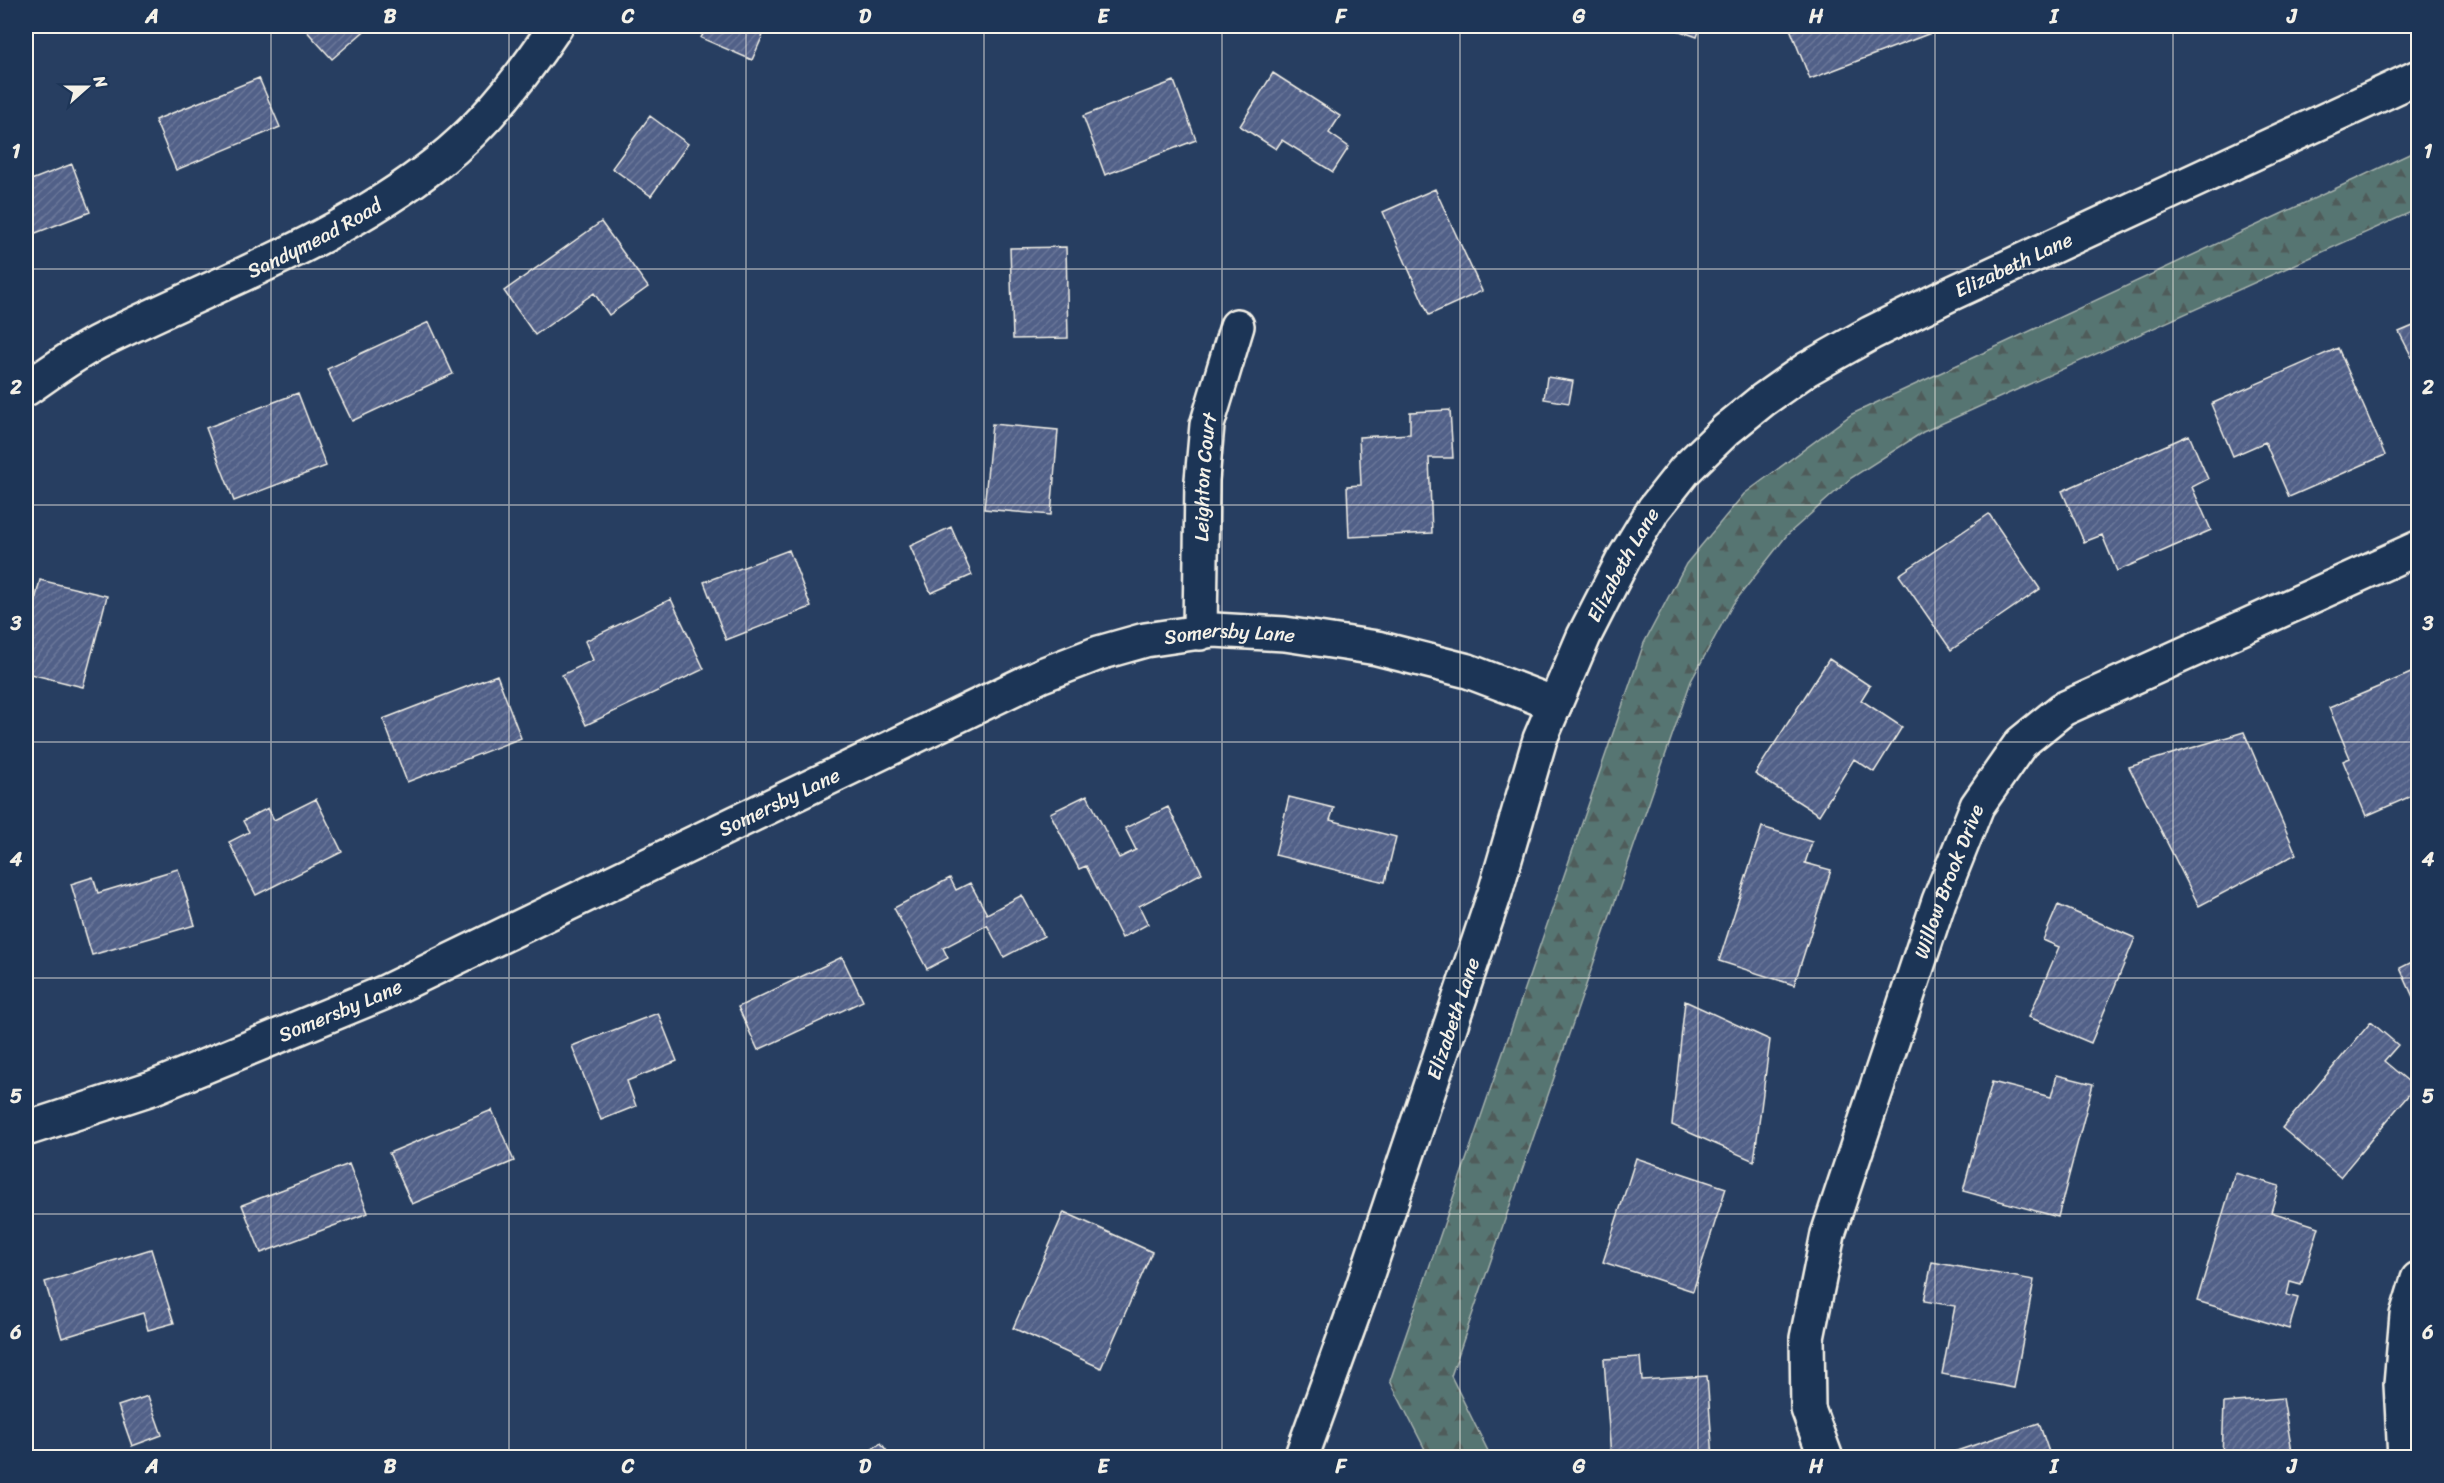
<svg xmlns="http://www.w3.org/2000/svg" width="2444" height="1483" font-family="Sriracha,sans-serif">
	<defs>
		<pattern id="forest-firs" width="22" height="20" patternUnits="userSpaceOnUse" patternTransform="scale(1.5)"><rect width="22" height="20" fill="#577472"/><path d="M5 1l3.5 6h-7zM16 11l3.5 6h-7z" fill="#4f5c5a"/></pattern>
		<pattern id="building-hatch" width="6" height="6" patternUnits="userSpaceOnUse" patternTransform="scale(1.5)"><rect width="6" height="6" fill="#516088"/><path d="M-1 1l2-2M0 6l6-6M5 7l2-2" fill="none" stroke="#6b7799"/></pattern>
	</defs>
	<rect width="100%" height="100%" fill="#273e61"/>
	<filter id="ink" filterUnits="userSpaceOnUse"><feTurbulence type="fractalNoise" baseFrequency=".0167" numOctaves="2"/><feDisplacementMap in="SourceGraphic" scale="12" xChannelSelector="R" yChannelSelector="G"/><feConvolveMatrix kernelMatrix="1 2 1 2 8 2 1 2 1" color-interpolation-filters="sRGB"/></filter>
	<g filter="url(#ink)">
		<path fill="url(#forest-firs)" stroke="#a6b2ad" stroke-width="1.5" d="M2418,150V209L1923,432L1851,478L1787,535L1733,604L1691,681L1451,1376L1491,1457H1429L1390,1381L1644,643L1686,564L1744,494L1852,414Z"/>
		<path fill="url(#building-hatch)" stroke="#f4f1e8" stroke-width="1.5" d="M302,26H370L332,59Z
			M707,26H767L752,60L701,38Z
			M1666,26H1701L1697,37Z
			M1789,26H1943L1944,28L1810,79Z
			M1273,73L1340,116L1329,133L1349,147L1333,172L1282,140L1276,149L1240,126Z
			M259,78L280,127L176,170L155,120Z
			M1174,81L1196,140L1105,175L1083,116Z
			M650,116L688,144L651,196L612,168Z
			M72,164L90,212L33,234L26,214V182Z
			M1435,189L1482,291L1429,315L1383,212Z
			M601,222L648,287L609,315L594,293L535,335L504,291Z
			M1066,247L1068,338L1013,339L1010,248Z
			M429,322L453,374L352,421L327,369Z
			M2418,324V369L2399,332Z
			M2338,348L2385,455L2289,497L2265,442L2233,456L2211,404Z
			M1547,377L1573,381L1569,403L1544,399Z
			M298,393L326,466L234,501L206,428Z
			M1450,410L1453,458H1429L1432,533L1349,537L1347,486L1361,485L1359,437L1410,434V412Z
			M992,424L1058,430L1051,515L984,509Z
			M2189,435L2208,479L2192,487L2211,530L2117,571L2102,535L2084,542L2062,491Z
			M1989,514L2040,589L1951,650L1899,575Z
			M951,527L972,575L931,593L910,546Z
			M789,550L811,607L726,640L704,582Z
			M40,580L107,596L83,687L26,673V638Z
			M671,599L704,669L586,725L562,675L593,660L585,641Z
			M1829,659L1870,686L1861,700L1902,727L1874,772L1854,759L1819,815L1755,774Z
			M2418,670V793L2366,816L2343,761L2350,758L2329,708Z
			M497,675L521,738L407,782L383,719Z
			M2244,732L2296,854L2199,906L2129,767Z
			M1087,795L1119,858L1136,850L1125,828L1168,807L1202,873L1139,906L1148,924L1122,938L1086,866L1079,869L1050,813Z
			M1289,797L1334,808L1330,820L1396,837L1385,882L1275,855Z
			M316,799L342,852L256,895L229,842L249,832L243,821L268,808L274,820Z
			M1762,827L1812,842L1805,863L1831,870L1794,985L1719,961Z
			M178,869L195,925L92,955L71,884L93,877L98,893Z
			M950,878L956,890L970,883L987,914L1022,895L1044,936L1004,957L987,925L943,948L948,958L927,969L894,908Z
			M2058,905L2135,938L2091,1043L2029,1017L2059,947L2043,940Z
			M842,957L863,1001L758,1050L738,1007Z
			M2418,959V1008L2400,968Z
			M1685,1001L1770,1040L1754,1161L1672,1125Z
			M658,1013L677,1061L627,1081L636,1106L601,1120L572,1046Z
			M2371,1022L2398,1045L2384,1061L2415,1087L2340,1177L2282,1128Z
			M2057,1075L2093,1084L2058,1217L1963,1191L1992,1082L2051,1097Z
			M492,1110L514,1161L412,1204L389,1153Z
			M1636,1158L1726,1188L1693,1291L1603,1262Z
			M349,1164L368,1213L261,1253L242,1205Z
			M2235,1173L2279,1186L2271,1212L2319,1227L2301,1285L2290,1282L2287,1295L2298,1298L2289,1329L2197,1301Z
			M1064,1212L1152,1252L1101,1368L1013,1328Z
			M151,1249L174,1323L148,1330L143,1313L62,1338L45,1282Z
			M1932,1262L2034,1280L2014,1388L1942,1374L1955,1306L1924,1301Z
			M1640,1357L1642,1380L1707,1376L1713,1458H1611L1604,1359Z
			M148,1396L162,1435L132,1446L118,1406Z
			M2283,1398L2293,1458H2222L2224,1403Z
			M2039,1423L2051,1458L1939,1457Z
			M881,1443L892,1458H859Z"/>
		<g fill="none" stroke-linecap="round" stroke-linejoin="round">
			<defs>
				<g id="minor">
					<path id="s1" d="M26,389C50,373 75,353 102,340C216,283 337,242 438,162C485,125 523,76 556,26"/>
					<path id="s2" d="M1200,633L1202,480L1207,425L1237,326"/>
					<path id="s3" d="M26,1129L152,1088L383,993L1042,675L1099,653L1145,640L1214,630L1285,634L1377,648L1468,671L1555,704"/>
					<path id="s4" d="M1301,1458L1360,1295L1495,893L1540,739L1584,636L1623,560L1654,509L1685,470L1726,430L1763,400L1807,369L1871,333L1950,294L2418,77"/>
					<path id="s5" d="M1826,1458L1808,1409L1807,1338L1828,1234L1939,901L1977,806L2021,743L2063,709L2418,548"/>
					<path d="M2405,1458L2401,1384L2407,1315L2418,1279"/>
				</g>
			</defs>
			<use href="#minor" stroke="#f4f1e8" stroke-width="38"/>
			<use href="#minor" stroke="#1d3557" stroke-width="33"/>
		</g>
	</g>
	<path fill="none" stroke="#f4f1e8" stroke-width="1.5" stroke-opacity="0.55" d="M271,26V1458M509,26V1458M746,26V1458M984,26V1458M1222,26V1458M1460,26V1458M1698,26V1458M1935,26V1458M2173,26V1458M26,269H2418M26,505H2418M26,742H2418M26,978H2418M26,1214H2418"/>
	<g text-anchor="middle" stroke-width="4.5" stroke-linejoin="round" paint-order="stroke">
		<g font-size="20" fill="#f4f1e8" stroke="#1d3557">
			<text dy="7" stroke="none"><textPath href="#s1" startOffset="326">Sandymead Road</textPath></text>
			<text dy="7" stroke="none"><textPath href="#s4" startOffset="1455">Elizabeth Lane</textPath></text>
			<text dy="7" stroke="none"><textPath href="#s2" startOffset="156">Leighton Court</textPath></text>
			<text dy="7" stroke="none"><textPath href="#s4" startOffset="951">Elizabeth Lane</textPath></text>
			<text dy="7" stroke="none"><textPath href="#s3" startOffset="1308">Somersby Lane</textPath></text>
			<text dy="7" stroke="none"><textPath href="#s3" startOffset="822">Somersby Lane</textPath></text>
			<text dy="7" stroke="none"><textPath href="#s5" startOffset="602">Willow Brook Drive</textPath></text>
			<text dy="7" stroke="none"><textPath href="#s3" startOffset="336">Somersby Lane</textPath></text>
			<text dy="7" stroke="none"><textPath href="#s4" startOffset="465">Elizabeth Lane</textPath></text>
		</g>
	</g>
	<rect width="2444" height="1483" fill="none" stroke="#1d3557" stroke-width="66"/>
	<g transform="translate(87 87) rotate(69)" stroke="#1d3557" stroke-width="4.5" paint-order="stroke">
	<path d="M0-4.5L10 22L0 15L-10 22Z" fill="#f4f1e8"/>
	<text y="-9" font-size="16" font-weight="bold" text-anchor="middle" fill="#f4f1e8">N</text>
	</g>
	<rect x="33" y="33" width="2378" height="1417" fill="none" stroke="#f4f1e8" stroke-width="2"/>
	<g font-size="20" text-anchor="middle" font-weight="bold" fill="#f4f1e8">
		<text x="152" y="23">A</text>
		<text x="390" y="23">B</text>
		<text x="628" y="23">C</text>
		<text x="865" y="23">D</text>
		<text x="1103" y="23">E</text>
		<text x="1341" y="23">F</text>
		<text x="1579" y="23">G</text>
		<text x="1816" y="23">H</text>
		<text x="2054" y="23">I</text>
		<text x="2292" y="23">J</text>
		<text x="16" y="158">1</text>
		<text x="2428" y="158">1</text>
		<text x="16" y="394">2</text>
		<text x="2428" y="394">2</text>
		<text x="16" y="630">3</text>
		<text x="2428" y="630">3</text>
		<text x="16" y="866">4</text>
		<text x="2428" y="866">4</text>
		<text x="16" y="1103">5</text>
		<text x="2428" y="1103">5</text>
		<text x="16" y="1339">6</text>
		<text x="2428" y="1339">6</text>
		<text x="152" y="1473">A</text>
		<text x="390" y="1473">B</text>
		<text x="628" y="1473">C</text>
		<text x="865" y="1473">D</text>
		<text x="1103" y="1473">E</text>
		<text x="1341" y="1473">F</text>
		<text x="1579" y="1473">G</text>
		<text x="1816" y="1473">H</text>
		<text x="2054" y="1473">I</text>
		<text x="2292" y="1473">J</text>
	</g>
</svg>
